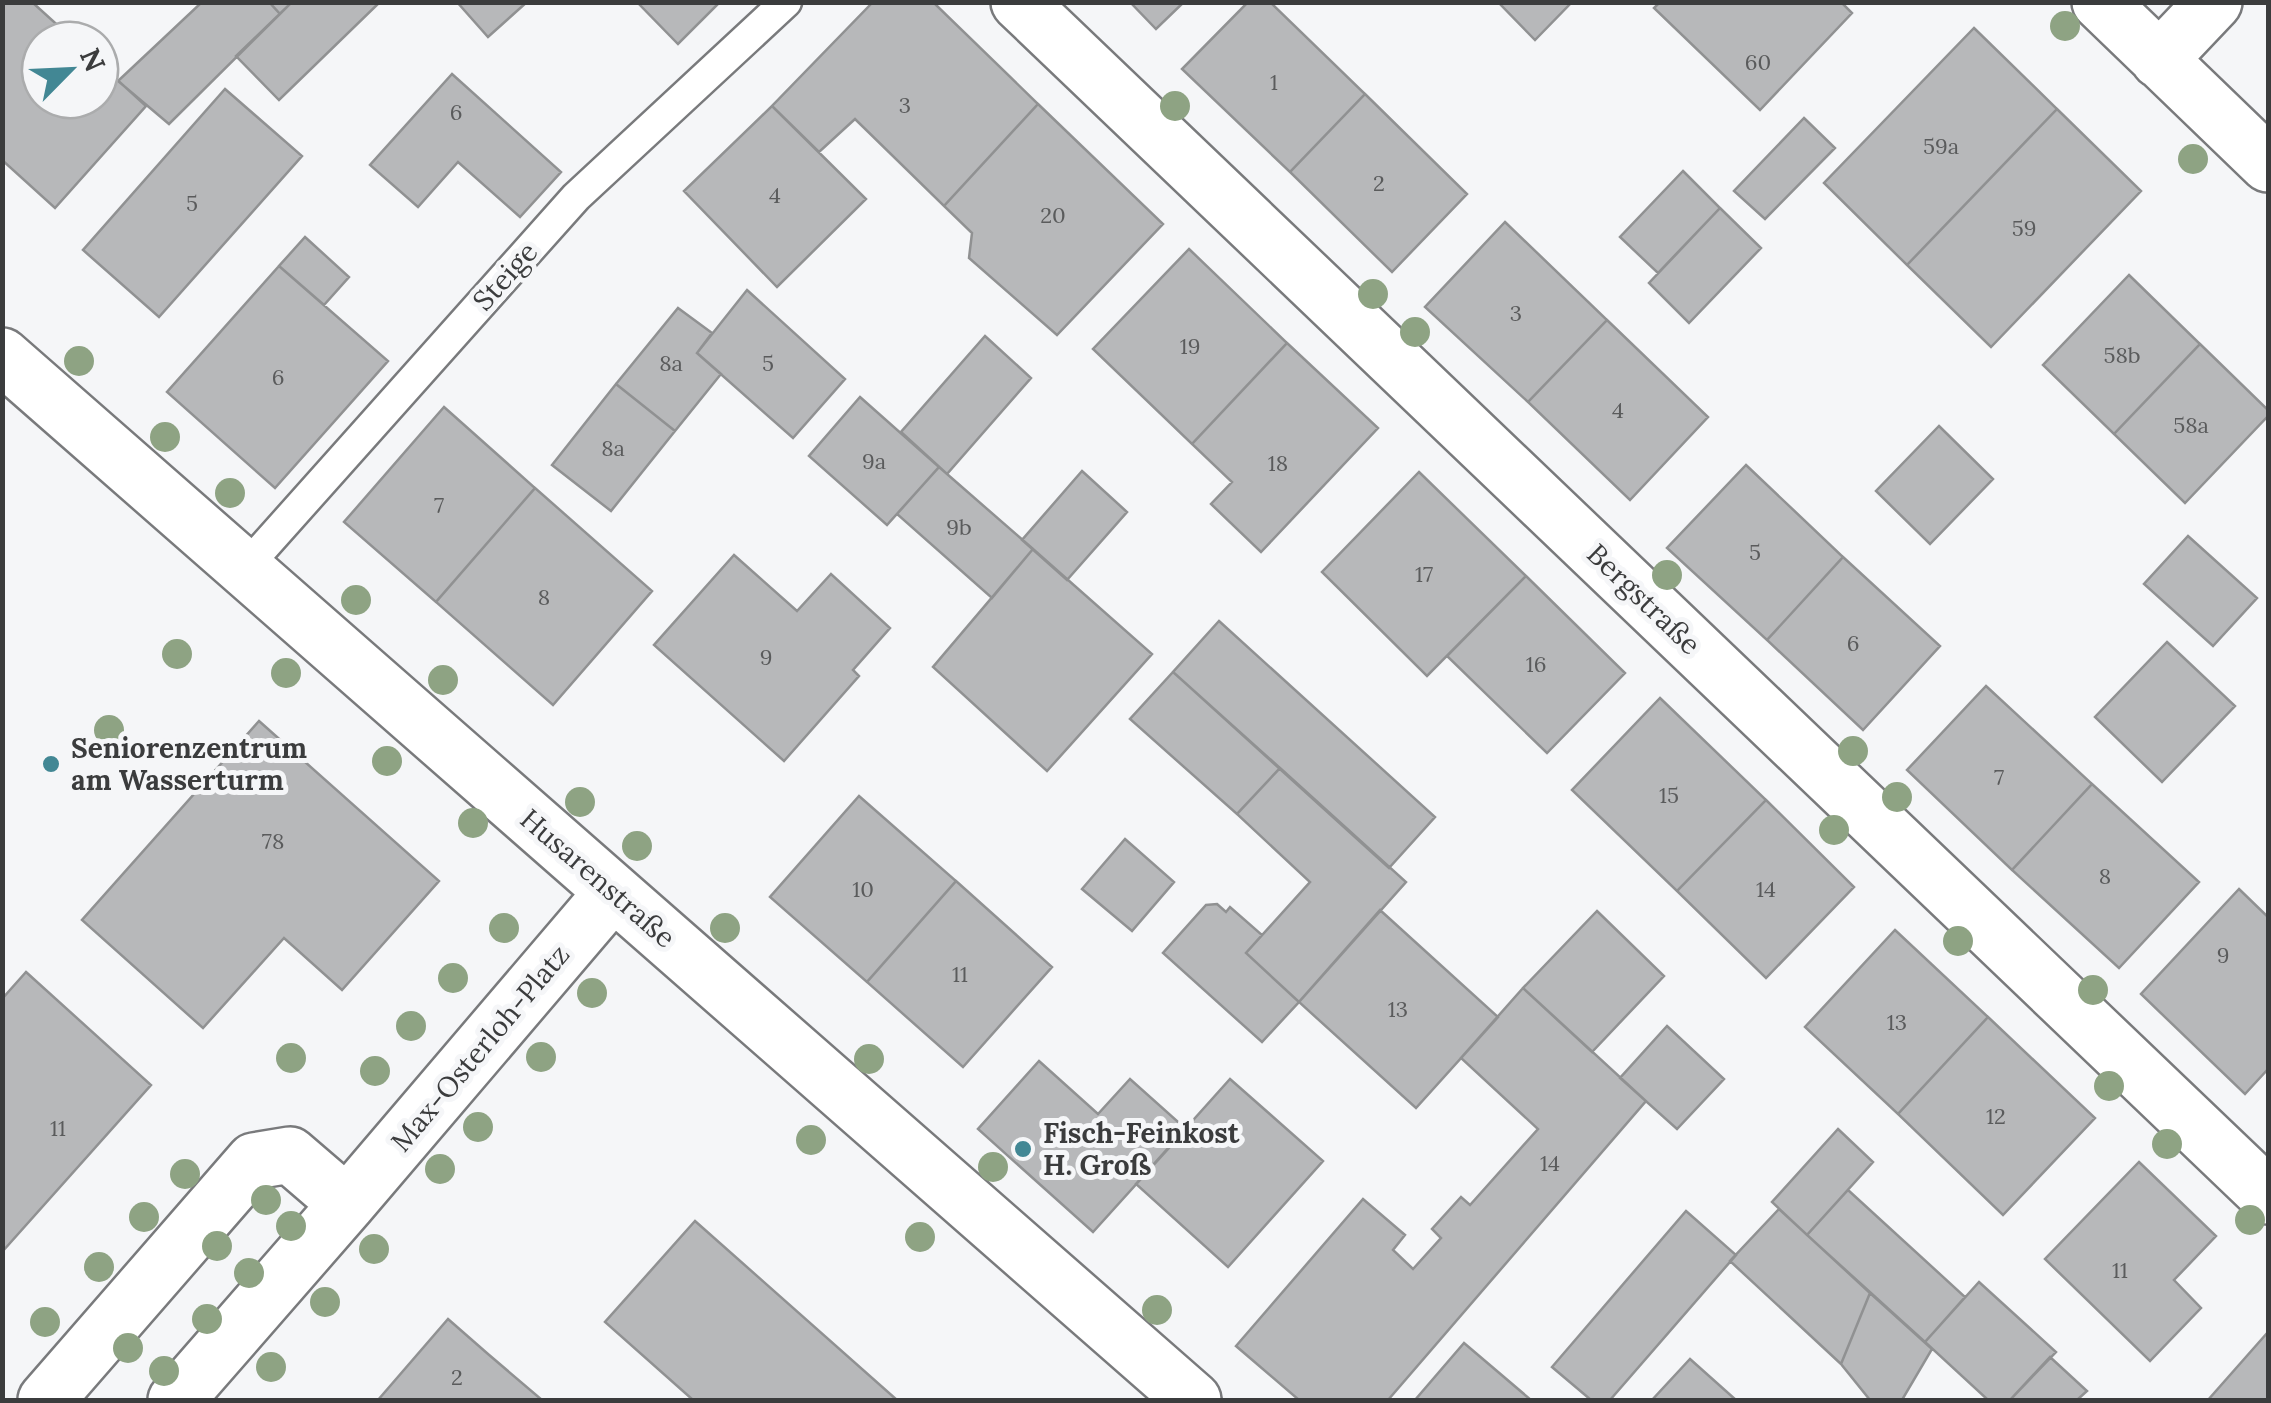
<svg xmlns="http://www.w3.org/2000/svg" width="2271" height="1403" font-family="Lora,serif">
	<rect width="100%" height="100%" fill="#f5f6f8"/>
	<path fill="#b7b8ba" stroke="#909192" stroke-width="2.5" d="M2,2H32L74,40H40V100H100V64L146,106L55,208L2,160Z
		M202,2H269L280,14L169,124L118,81Z
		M269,2H292L280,14Z
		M292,2H380L279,100L236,56Z
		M457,2H527L488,37Z
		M637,2H720L678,44Z
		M873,2H933L1038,104L944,206L855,119L819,152L772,106Z
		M1130,2H1184L1156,29Z
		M1248,2H1270L1365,94L1290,172L1182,69Z
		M1498,2H1572L1535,40Z
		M1660,2H1841L1852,13L1760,110L1654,8Z
		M1974,28L2057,109L1907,265L1824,183Z
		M452,74L561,172L520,217L458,162L418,207L370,165Z
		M225,89L302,156L159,317L83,250Z
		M1365,94L1467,194L1392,272L1290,172Z
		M1038,104L1163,224L1057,335L969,258L972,233L944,206Z
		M772,106L866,199L777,287L684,191Z
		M2057,109L2141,191L1991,347L1907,265Z
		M1804,118L1835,148L1765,219L1734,191Z
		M1683,171L1720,208L1658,273L1620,237Z
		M1720,208L1761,248L1689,323L1649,283Z
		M1505,222L1607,320L1528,402L1425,307Z
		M305,237L349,277L324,305L279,266Z
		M1189,249L1287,343L1192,444L1093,349Z
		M279,266L388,361L275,488L167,392Z
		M2129,275L2200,344L2114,434L2043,365Z
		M747,290L845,379L793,438L697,353Z
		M678,308L712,333L697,353L721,374L675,431L616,384Z
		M1607,320L1708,417L1630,500L1528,402Z
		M985,336L1031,378L947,474L901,432Z
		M1287,343L1378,428L1261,552L1211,504L1232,482L1192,444Z
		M2200,344L2268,410V416L2185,503L2114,434Z
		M616,384L675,431L611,511L552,465Z
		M860,397L939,467L887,525L809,456Z
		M444,407L535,488L436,602L344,522Z
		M1939,426L1993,479L1930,544L1876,491Z
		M1746,465L1843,557L1767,640L1667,548Z
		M939,467L1033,549L992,598L897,514Z
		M1082,471L1127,512L1067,580L1022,540Z
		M1419,472L1526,576L1427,676L1322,572Z
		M535,488L652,591L553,705L436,602Z
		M2188,536L2257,598L2213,646L2144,584Z
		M1033,549L1152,654L1047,771L933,667Z
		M734,555L797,611L831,574L890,628L853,670L859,676L784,761L654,645Z
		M1843,557L1940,646L1863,730L1767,640Z
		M1526,576L1625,673L1547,753L1447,656Z
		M1219,621L1435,817L1389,868L1173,672Z
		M2167,642L2235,706L2162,782L2095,717Z
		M1173,672L1280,768L1237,814L1130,719Z
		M1986,686L2092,784L2012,870L1907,770Z
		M1660,698L1766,800L1677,891L1572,790Z
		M259,721L439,881L342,990L284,938L203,1028L82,920Z
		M1280,768L1406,882L1299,1002L1246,953L1310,882L1237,814Z
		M2092,784L2199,882L2119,968L2012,870Z
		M859,796L956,881L867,982L770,897Z
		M1766,800L1854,887L1766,978L1677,891Z
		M1125,839L1174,882L1132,931L1082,889Z
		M956,881L1052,967L963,1067L867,982Z
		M2239,889L2268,917V1069L2245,1094L2141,994Z
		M1217,904L1226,912L1230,907L1262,935L1246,953L1299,1002L1262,1042L1163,953L1206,905Z
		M1380,910L1498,1017L1416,1108L1299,1002Z
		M1597,911L1664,976L1592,1052L1523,988Z
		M1895,930L1988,1017L1898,1114L1805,1027Z
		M26,972L151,1085L2,1252V999Z
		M1523,988L1646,1101L1388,1400H1299L1236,1346L1363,1199L1405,1235L1393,1250L1413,1269L1441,1238L1432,1229L1461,1197L1470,1205L1538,1129L1461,1058Z
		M1988,1017L2095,1118L2003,1215L1898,1114Z
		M1667,1026L1724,1079L1677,1129L1620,1078Z
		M1039,1061L1098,1114L1130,1079L1186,1129L1093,1232L978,1129Z
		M1230,1079L1323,1161L1228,1267L1136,1184Z
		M1838,1129L1873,1162L1807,1235L1772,1202Z
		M2139,1162L2216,1236L2174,1280L2201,1308L2150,1361L2045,1259Z
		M1848,1190L1965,1297L1925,1342L1807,1235Z
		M1779,1209L1870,1293L1841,1364L1730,1261Z
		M1686,1211L1736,1255L1610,1400H1591L1552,1367Z
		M695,1221L897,1400H693L605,1322Z
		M1979,1282L2056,1352L2010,1400H1988L1925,1342Z
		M1870,1293L1932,1349L1902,1400H1870L1841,1364Z
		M448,1319L488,1354L542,1400H378Z
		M2268,1332V1400H2208Z
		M1464,1343L1531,1400H1415Z
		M2050,1357L2087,1391L2077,1400H2010Z
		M1690,1359L1736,1400H1652Z"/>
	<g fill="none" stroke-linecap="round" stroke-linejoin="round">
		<defs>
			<path id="service" d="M244,569L576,197L786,2"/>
			<path id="minor" d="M1019,2L2268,1196
				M2100,2L2268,164
				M2159,60L2214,2
				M2,356L1193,1400
				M347,1204L613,892
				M46,1400L254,1161L290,1155L347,1204L176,1400"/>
		</defs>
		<use href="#service" stroke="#797a7c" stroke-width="35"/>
		<use href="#minor" stroke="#797a7c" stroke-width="60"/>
		<use href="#service" stroke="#fff" stroke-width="30"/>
		<use href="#minor" stroke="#fff" stroke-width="55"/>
	</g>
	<g fill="#8ea383">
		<circle cx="2065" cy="26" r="15"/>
		<circle cx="1175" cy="106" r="15"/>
		<circle cx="2193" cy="159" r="15"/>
		<circle cx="1373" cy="294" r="15"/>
		<circle cx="1415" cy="332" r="15"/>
		<circle cx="79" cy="361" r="15"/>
		<circle cx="165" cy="437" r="15"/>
		<circle cx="230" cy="493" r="15"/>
		<circle cx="1667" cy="575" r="15"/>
		<circle cx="356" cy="600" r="15"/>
		<circle cx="177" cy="654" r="15"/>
		<circle cx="286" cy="673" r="15"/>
		<circle cx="443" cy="680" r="15"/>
		<circle cx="109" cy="730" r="15"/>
		<circle cx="1853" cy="751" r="15"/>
		<circle cx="387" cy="761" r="15"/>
		<circle cx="1897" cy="797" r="15"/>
		<circle cx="580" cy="802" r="15"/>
		<circle cx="473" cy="823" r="15"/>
		<circle cx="1834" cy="830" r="15"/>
		<circle cx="637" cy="846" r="15"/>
		<circle cx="504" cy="928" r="15"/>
		<circle cx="725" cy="928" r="15"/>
		<circle cx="1958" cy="941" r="15"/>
		<circle cx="453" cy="978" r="15"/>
		<circle cx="2093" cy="990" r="15"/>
		<circle cx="592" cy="993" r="15"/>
		<circle cx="411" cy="1026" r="15"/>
		<circle cx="541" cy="1057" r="15"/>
		<circle cx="291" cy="1058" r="15"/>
		<circle cx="869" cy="1059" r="15"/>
		<circle cx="375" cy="1071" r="15"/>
		<circle cx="2109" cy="1086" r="15"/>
		<circle cx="478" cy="1127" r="15"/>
		<circle cx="811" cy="1140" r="15"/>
		<circle cx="2167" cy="1144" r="15"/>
		<circle cx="993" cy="1167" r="15"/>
		<circle cx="440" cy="1169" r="15"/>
		<circle cx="185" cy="1174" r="15"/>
		<circle cx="266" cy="1200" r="15"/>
		<circle cx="144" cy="1217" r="15"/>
		<circle cx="2250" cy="1220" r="15"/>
		<circle cx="291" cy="1226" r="15"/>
		<circle cx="920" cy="1237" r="15"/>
		<circle cx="217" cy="1246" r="15"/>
		<circle cx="374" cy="1249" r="15"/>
		<circle cx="99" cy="1267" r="15"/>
		<circle cx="249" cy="1273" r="15"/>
		<circle cx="325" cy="1302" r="15"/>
		<circle cx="1157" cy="1310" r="15"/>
		<circle cx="207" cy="1319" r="15"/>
		<circle cx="45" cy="1322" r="15"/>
		<circle cx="128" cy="1348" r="15"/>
		<circle cx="271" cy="1367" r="15"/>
		<circle cx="164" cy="1371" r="15"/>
	</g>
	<g fill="#428794" stroke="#f5f6f8" stroke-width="4">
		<circle cx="51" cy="764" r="10"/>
		<circle cx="1023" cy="1149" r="10"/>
	</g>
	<g text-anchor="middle" stroke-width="10" stroke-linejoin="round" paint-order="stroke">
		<g font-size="22" fill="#5a5b5c">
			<text x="1758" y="70">60</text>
			<text x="1274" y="90">1</text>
			<text x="905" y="113">3</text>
			<text x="456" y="120">6</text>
			<text x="1941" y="154">59a</text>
			<text x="1379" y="191">2</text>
			<text x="775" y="203">4</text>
			<text x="192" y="211">5</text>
			<text x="1053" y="223">20</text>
			<text x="2024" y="236">59</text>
			<text x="1516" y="321">3</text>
			<text x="1190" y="354">19</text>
			<text x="2122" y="363">58b</text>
			<text x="671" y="371">8a</text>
			<text x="768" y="371">5</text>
			<text x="278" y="385">6</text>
			<text x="1618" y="418">4</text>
			<text x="2191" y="433">58a</text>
			<text x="613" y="456">8a</text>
			<text x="874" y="469">9a</text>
			<text x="1278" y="471">18</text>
			<text x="439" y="513">7</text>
			<text x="959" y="535">9b</text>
			<text x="1755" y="560">5</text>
			<text x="1424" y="582">17</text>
			<text x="544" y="605">8</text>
			<text x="1853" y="651">6</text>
			<text x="766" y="665">9</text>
			<text x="1536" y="672">16</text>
			<text x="1999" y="785">7</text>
			<text x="1669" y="803">15</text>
			<text x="273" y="849">78</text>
			<text x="2105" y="884">8</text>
			<text x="863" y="897">10</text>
			<text x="1766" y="897">14</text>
			<text x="2223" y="963">9</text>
			<text x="960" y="982">11</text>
			<text x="1398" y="1017">13</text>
			<text x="1897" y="1030">13</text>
			<text x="1996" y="1124">12</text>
			<text x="58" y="1136">11</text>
			<text x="1550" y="1171">14</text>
			<text x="2120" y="1278">11</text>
			<text x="457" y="1385">2</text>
		</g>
		<g font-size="28" fill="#3b3c3d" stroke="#f5f6f8">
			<text transform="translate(505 276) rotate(-48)" y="10">Steige</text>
			<text transform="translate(1644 599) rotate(44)" y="10">Bergstraße</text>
			<text transform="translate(598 878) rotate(41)" y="10">Husarenstraße</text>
			<text transform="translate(480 1048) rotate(-50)" y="10">Max-Osterloh-Platz</text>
		</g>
		<g font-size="28" font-weight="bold" fill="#3b3c3d" stroke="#f5f6f8" text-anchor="start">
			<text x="71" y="758">Seniorenzentrum<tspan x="71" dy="32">am Wasserturm</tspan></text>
			<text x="1043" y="1143">Fisch-Feinkost<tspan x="1043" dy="32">H. Groß</tspan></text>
		</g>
	</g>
	<rect width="2271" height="1403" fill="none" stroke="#3b3c3d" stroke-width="10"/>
	<g transform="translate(70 70) rotate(66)"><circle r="48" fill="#f5f6f8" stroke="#abacad" stroke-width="2.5"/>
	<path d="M0-8L18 38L0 25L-18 38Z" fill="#428794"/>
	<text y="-15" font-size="28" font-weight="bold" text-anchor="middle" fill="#3b3c3d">N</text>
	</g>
</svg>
